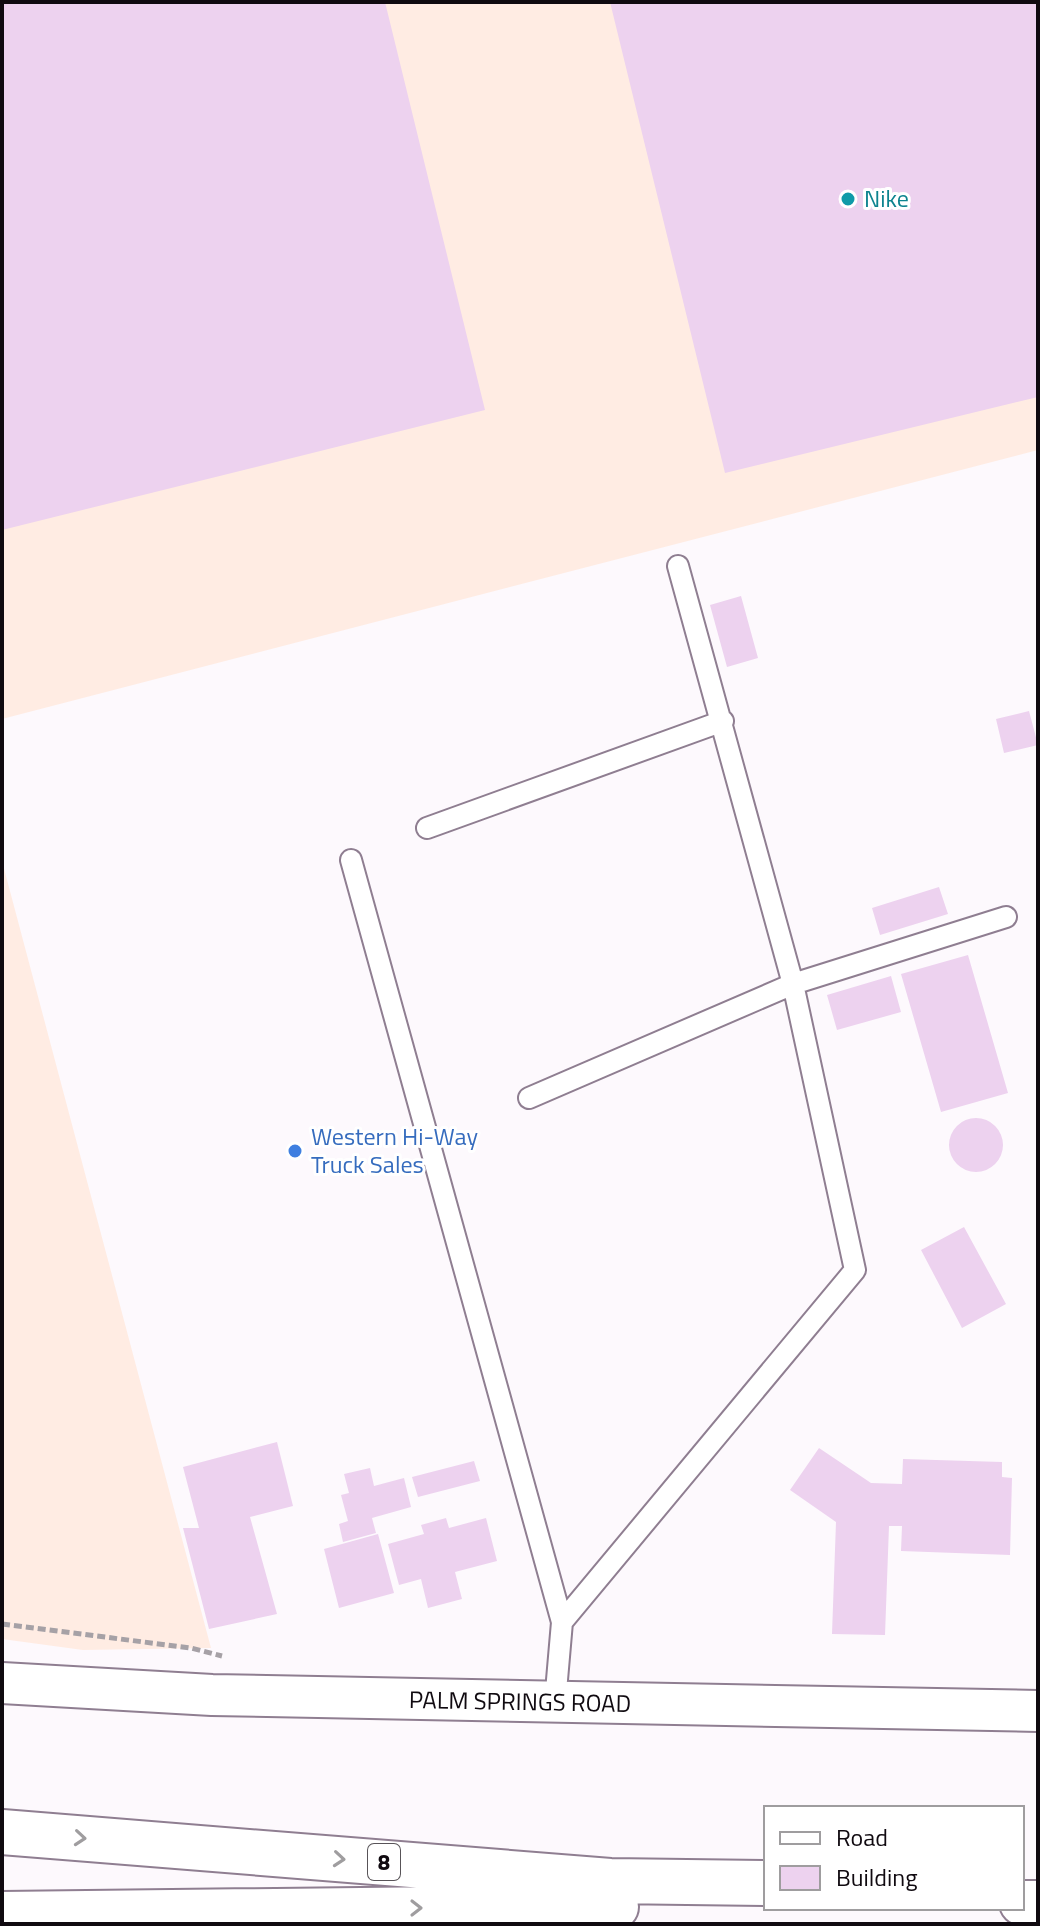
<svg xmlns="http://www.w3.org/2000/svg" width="1040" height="1926" font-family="'Titillium Web',sans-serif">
	<rect width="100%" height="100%" fill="#fdf9fd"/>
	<path fill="#ffece3" d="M2,2H1038V450L2,719Z
		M2,861L211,1648L83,1650L2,1639Z"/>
	<path fill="#edd2ef" d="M2,2H385L485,410L2,530Z
		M610,2H1038V397L725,473Z
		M741,596L758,658L727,667L710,605Z
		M1029,711L1038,745L1004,753L996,719Z
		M939,887L948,914L880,935L872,908Z
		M968,955L1008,1093L941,1112L901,974Z
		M891,976L901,1012L837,1030L827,995Z
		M949 1145a27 27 0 1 1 54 0a27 27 0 1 1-54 0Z
		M964,1227L1006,1304L962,1328L921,1250Z
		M277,1442L293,1506L250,1517L277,1614L209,1629L183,1528H199L183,1467Z
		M819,1448L871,1483L902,1484L903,1459L1002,1462V1477L1012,1478L1010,1555L901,1551L902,1526H889L885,1635L832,1634L836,1522L790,1490Z
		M474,1461L480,1481L418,1497L412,1477Z
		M370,1468L374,1486L404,1478L411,1507L372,1518L376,1533L343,1542L339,1524L348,1521L341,1495L349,1493L344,1474Z
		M446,1518L449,1528L486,1518L497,1561L455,1572L462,1599L428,1608L421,1579L399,1585L388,1544L424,1534L421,1525Z
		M378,1534L394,1593L339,1608L324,1549Z"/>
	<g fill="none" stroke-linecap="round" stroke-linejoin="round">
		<defs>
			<path id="lane" d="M427,828L723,721
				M351,860L562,1622L555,1703
				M529,1098L793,984L1006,917
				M562,1622L855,1270L793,984L678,566"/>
			<path id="street" d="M2,1683L212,1695L1038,1711"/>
			<path id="highway" d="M2,1832L610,1881L766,1883
				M1022,1903H1038
				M2,1914L616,1907"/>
		</defs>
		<use href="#lane" stroke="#8f7e91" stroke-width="24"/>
		<use href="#street" stroke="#8f7e91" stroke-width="44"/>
		<use href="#highway" stroke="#8f7e91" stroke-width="48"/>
		<path stroke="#a6a1a6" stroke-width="5" stroke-dasharray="8 4" stroke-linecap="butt" d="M2,1624L191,1648L222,1656"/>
		<use href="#lane" stroke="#fff" stroke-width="20"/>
		<use href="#street" stroke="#fff" stroke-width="40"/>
		<use href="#highway" stroke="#fff" stroke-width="44"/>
	</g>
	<defs><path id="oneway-chevron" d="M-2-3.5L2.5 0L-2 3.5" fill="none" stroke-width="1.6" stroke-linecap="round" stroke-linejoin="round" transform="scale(2)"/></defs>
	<g stroke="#9f9d9f">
		<use href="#oneway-chevron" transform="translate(80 1838) rotate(5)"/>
		<use href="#oneway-chevron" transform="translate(339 1859) rotate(5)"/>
		<use href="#oneway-chevron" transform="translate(416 1908)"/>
	</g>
	<circle fill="#0f9aa8" stroke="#fff" stroke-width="3" cx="848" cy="199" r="8"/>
	<circle fill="#3f7fe0" stroke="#fff" stroke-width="3" cx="295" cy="1151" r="8"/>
	<g text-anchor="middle" stroke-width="6" stroke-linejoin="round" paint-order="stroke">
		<rect fill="#fff" stroke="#585458" stroke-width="2" x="368" y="1844" width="32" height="36" rx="6"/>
		<g font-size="22" font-weight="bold" fill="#100a10">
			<text x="384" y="1870">8</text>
		</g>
		<g font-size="24" fill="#0d838f" stroke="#fff" text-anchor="start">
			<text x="864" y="207">Nike</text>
		</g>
		<g font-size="24" fill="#366cbe" stroke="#fff" text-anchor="start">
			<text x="311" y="1145">Western Hi-Way<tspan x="311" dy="28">Truck Sales</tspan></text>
		</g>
		<g font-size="24" fill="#100a10" stroke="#fff">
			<text transform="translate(520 1702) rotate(1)" y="8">PALM SPRINGS ROAD</text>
		</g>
	</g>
	<rect width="1040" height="1926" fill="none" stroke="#100a10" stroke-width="8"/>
	<rect x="764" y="1806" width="260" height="104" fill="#ffffff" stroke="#9f9d9f" stroke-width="2"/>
	<rect x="780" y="1832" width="40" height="12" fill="#ffffff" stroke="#9f9d9f" stroke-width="2"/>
	<text x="836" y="1846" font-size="24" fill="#100a10">Road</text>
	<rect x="780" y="1866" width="40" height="24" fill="#edd2ef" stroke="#9f9d9f" stroke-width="2"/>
	<text x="836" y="1886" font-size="24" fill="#100a10">Building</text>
</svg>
